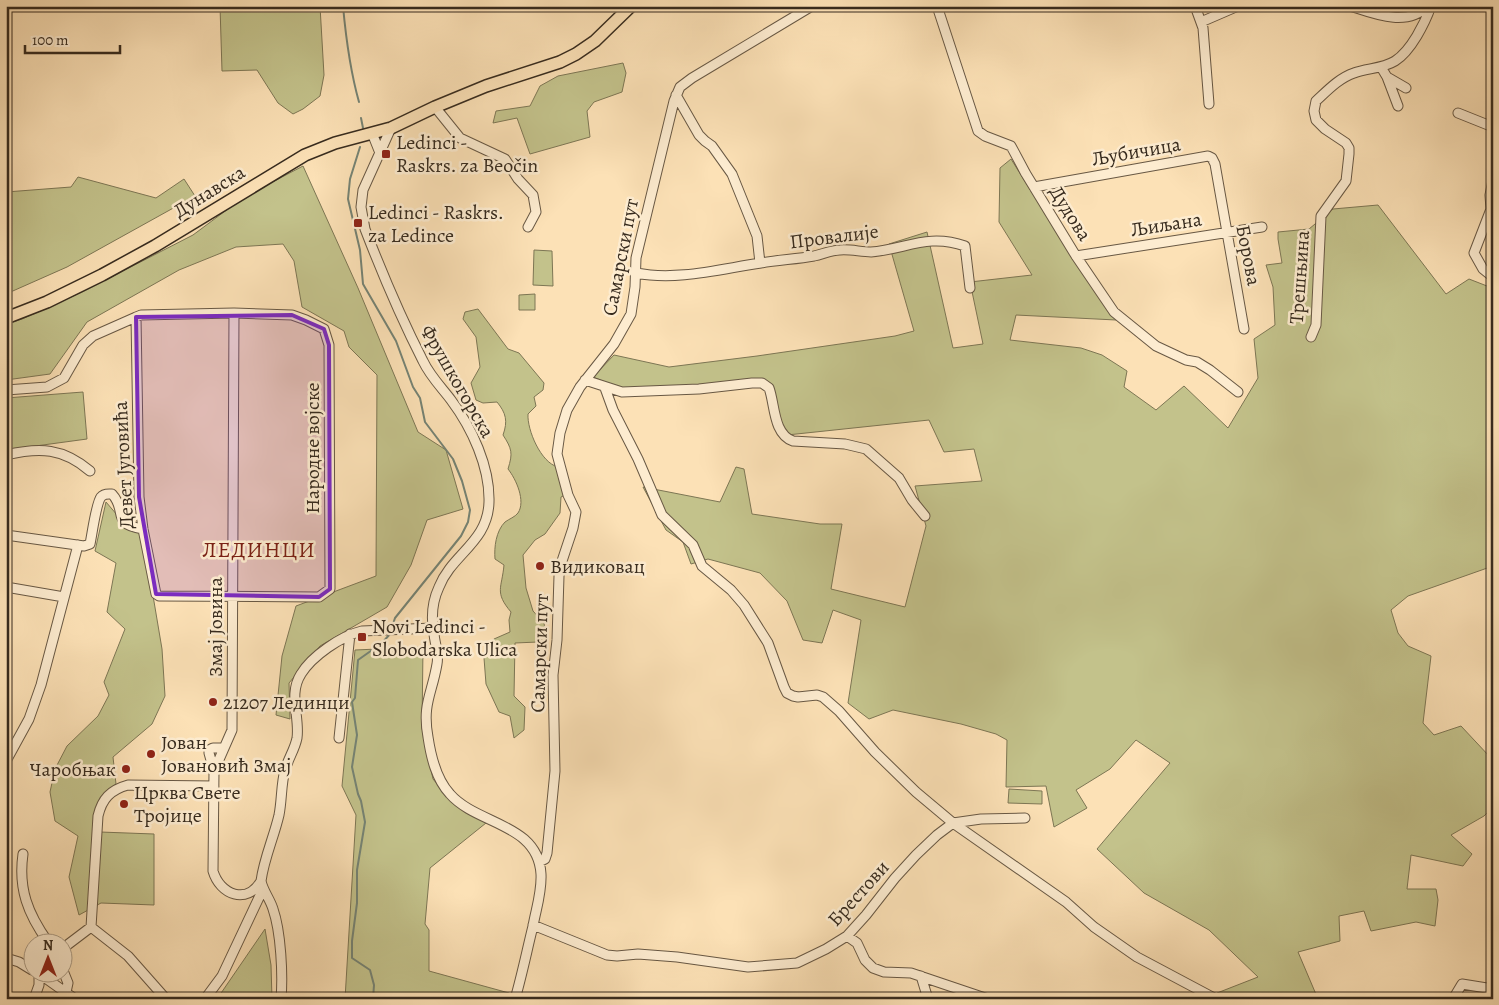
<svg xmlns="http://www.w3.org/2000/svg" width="1499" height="1005" font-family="Alegreya,serif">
	<rect width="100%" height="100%" fill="#fce1b6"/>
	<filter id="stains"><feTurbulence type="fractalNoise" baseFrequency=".004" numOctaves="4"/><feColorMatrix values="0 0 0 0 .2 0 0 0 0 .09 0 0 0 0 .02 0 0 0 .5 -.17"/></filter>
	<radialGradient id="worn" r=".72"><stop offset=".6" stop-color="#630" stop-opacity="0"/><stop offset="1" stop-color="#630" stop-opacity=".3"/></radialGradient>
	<path fill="#c3c28b" stroke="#7d7654" d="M220,6H320L324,75L320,96L303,109L293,114L278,103L257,70L222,71Z
		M623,63L626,73L622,92L594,102L587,111L590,137L530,154L517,118L493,123L496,111L530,106L540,86L558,76Z
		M1011,159L1068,250L1116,320L1016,315L1010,340L1081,348L1102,355L1127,371L1124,387L1156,410L1184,386L1228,428L1258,378L1254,339L1275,325L1273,287L1266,265L1282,263L1278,239V232L1309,229L1333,209L1378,205L1446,294L1469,279L1487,286H1493V566L1408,596L1391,610L1398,633L1408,646L1431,656L1423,723L1434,735L1461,726L1490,757L1493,755V807L1484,816L1451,835L1472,854L1463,866L1411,855L1407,889H1436L1438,900L1435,926L1416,922L1371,931L1364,911L1339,916L1340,941L1298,952L1318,999H1219L1217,993L1258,977L1209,930L1144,893L1097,849L1170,763L1136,740L1110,769L1076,790L1087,808L1054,827L1046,786L1006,787L1007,740L996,734L961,724L893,710L869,719L848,703L861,620L833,610L822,643L803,640L787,601L760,573L708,559L691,564L683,542L666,530L643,487L720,502L736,467L744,469L752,514L820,524H842L831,589L905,607L926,526L915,486L982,481L974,449L944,452L929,420L787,435L767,387L625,390L593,377L614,355L669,367L757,356L895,336L914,331L889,244L927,232L953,348L983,344L970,282L1032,275L999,222L1000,168Z
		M303,166L358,288L418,432L446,450L463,509L427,520L411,565L387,607L320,646L289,683L290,719L276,715L282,656L296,606L376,576L377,375L349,347L344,331L302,307L294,261L283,244L236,247L179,270L87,322L50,374L6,380V324L22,319L82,292L193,235L244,197Z
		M78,177L156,198L184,179L195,196L67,267L6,294V192L71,187Z
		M534,250L552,251L553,286L533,285Z
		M535,294V310H519V295Z
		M478,309L508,349L519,353L544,383L543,390L534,397L536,406L528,414C527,430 541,463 558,467L565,495L561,497L560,513L545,534L535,540L523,555L526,588L533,611L544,623L546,636L538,642L515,643L514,696L525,707L524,730L514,738L510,716L499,712L486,684L484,658L486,646L494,639L510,632L509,620L511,612C494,592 502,588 504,565L495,559C494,547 496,531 505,522C509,519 515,517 518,513C526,501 516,479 508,469C513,453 512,449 503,435C508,421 506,413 497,402L483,403L476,400L471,383L480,367L476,337L463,319L465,312Z
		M83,392L87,439L6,450V398Z
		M106,502L124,523L138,530L147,560L162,649L165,696L152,724L113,757L116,784L104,793L100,832L154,834V905L101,903L79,915L69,877L78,836L55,821L50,792L55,769L67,746L98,716L109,695L104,682L125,629L107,612L116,563L95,551Z
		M423,647L422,728L433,779L452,802L486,823L430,868L425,924L429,930V971L509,993L507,999H345L356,815L342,786L355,650Z
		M1009,789L1042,791V804L1008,803Z
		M265,929L271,965L272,999H217Z"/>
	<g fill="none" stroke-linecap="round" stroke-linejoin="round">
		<path stroke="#758374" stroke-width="2" d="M343,6C346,39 350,70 359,102
			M361,118L363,128
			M360,147L350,179L348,199L360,250L363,284L396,341L413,387L420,398L425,422L453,459L462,481L470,510L468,522L461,536L395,618L392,627
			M373,999L374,985L370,970L352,958V941L357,903V870L365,822L361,801L358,794L352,767L357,735L352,702L355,698L358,660L382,643L390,634"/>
		<defs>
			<path id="minor" d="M937,6L978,131L985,136L1011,146L1026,174L1076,256L1114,312L1156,346L1186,360L1197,362L1210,370L1238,392
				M1195,6L1203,28L1209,104
				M1350,6C1372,13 1407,28 1427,6
				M1201,22L1238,6
				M1381,67L1387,77L1406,88
				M1387,77L1398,106
				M676,95L699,135L705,141L712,146L732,174L757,236L760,263
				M435,107L460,138L505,159L518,179L533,195L536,212L528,227
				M1458,113L1493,127
				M391,128L363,190L361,207L365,229C382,273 401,318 423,361C430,376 442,388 451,400C472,428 490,467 489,502C488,542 452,554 439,587C432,602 431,618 434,634C435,644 439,654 437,664C432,694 422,704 428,737C431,757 436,779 450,794C477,825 538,823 541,874C542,892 536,909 533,926C527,950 522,975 515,999
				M372,133L380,153
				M1493,180L1490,195L1491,209L1474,253L1483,269L1493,277
				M1034,187L1208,156L1212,158L1215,164L1244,329
				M1076,256L1262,227
				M636,273C677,281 720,269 761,263C779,260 797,259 814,256C823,254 832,250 840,250C850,249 861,252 871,252C906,249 928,233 965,246L970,288
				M234,313L232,730L214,771L213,871C220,895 247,905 261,881
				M1311,337L1316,325L1321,216L1346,181L1349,154V148L1346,143L1325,129L1316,120L1314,111L1316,101C1327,91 1339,78 1354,73C1367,68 1382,69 1395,61C1411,51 1425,23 1431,6
				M585,380L622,392L699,389L752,383H762L769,388C775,404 773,434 793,441L845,444L866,449L899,478L912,500L925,516
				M605,388L613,410L638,459L662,515L693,545L702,566L731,590L744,605L768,643L784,687L787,693L793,696L798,697L817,695L823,697L839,711L875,752L916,792L953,823L1066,902L1094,927L1137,957L1216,999
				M6,390L47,387L64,378L83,345L93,336L136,317L141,315L234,313L292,315L306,320L324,329L329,345L330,589L319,597L159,596L156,594L143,529L139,497L136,317
				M6,455C40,447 63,448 90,471
				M6,535L84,546L90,544C92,535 96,503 101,497C104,493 109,494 112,494C128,511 110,524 143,529
				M6,587L64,597
				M339,738L350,634
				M6,761L29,719L41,685L78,545
				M214,771L209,753V750L213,748H224
				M23,854C18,889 28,914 48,942
				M539,862L545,859L547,853L555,771L553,675L557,640L559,576L561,564L573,528L576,512L568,495L557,454L560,433L567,410L580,387L614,344L631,314L635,287L636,258L674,101L680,87L692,78L812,6
				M533,925L607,955L617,956L638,954L677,957L748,967L797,963L826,949L847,936L866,915L895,878L916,855L937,835L953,823L981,819L1025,818
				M91,927L98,816C102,799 110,790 128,785L214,786
				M91,927L128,956L166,999
				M847,936L857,943L865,960L873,968L884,972L911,973L988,999
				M62,949L91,927
				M6,958L19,962L32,970
				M62,968L68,983L66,992
				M37,972L75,999
				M921,976L928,999
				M34,999L39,985V973
				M205,999L222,976L263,889
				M281,999C283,975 281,932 273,909C270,899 263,891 261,881C264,858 274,837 279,815C282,800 281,784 285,770C288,759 295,749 297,738C300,717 288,694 301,674C312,656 341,636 362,631L433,628
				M1453,999L1462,984L1493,989"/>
			<path id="major" d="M6,318L47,302L102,275L155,246L305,155L335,143L391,128L435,107L486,86L560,62L576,54L595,41L631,6"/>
		</defs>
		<use href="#minor" stroke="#685844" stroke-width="11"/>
		<use href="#major" stroke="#372b1e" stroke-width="14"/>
		<use href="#minor" stroke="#fdecd0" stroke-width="9"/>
		<use href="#major" stroke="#fce1b6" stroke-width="11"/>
	</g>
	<path fill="#7b2cbf" fill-opacity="0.2" stroke="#7b2cbf" stroke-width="4" stroke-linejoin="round" d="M292,315L324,329L329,345L330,589L319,597L156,594L139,497L136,317Z"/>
	<g fill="#8f2418" stroke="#fdecd0" stroke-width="2">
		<rect x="381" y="149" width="10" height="10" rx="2.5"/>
		<rect x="353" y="218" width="10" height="10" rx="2.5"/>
		<circle cx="540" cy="566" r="5"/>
		<rect x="357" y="632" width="10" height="10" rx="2.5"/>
		<circle cx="213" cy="702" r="5"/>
		<circle cx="151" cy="754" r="5"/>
		<circle cx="126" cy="769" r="5"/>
		<circle cx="124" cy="804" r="5"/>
	</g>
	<g text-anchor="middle" stroke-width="5" stroke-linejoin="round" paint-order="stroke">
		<g font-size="20" fill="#372b1e" stroke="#fdecd0" text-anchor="start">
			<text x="396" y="149">Ledinci -<tspan x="396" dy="23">Raskrs. za Beočin</tspan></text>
			<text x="368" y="219">Ledinci - Raskrs.<tspan x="368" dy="23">za Ledince</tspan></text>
			<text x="550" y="573">Видиковац</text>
			<text x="372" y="633">Novi Ledinci -<tspan x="372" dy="23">Slobodarska Ulica</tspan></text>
			<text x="223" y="709">21207 Лединци</text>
			<text x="161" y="749">Јован<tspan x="161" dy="23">Јовановић Змај</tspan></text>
			<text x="116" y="776" text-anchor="end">Чаробњак</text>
			<text x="134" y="799">Црква Свете<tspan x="134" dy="23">Тројице</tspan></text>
		</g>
		<g font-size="20" fill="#372b1e" stroke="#fdecd0">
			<text transform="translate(1136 151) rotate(-10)" y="7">Љубичица</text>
			<text transform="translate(209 191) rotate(-32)" y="7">Дунавска</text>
			<text transform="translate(1071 213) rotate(58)" y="7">Дудова</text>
			<text transform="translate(1166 224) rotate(-9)" y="7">Љиљана</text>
			<text transform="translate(834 236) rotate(-7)" y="7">Провалије</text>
			<text transform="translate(1249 255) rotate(79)" y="7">Борова</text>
			<text transform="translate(620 257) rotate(-79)" y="7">Самарски пут</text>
			<text transform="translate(1299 277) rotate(-86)" y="7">Трешњина</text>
			<text transform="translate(458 381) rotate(60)" y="7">Фрушкогорска</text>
			<text transform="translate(312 448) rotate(-90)" y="7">Народне војске</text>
			<text transform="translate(123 465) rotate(-93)" y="7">Девет Југовића</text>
			<text transform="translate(215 627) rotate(-90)" y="7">Змај Јовина</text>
			<text transform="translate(539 653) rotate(-88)" y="7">Самарски пут</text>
			<text transform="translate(858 893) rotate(-48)" y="7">Брестови</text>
		</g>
		<g font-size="22" letter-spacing="1" fill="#7a1f14" stroke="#fdecd0">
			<text x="259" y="557">ЛЕДИНЦИ</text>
		</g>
	</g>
	<rect width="1499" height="1005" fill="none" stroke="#fce1b6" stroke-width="25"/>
	<rect x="8" y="8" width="1484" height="990" fill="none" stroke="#372b1e" stroke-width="2.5"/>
	<rect x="12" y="12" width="1474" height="980" fill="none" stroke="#372b1e"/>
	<g transform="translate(48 958)"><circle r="24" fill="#fdecd0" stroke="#ae9f89"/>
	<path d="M0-4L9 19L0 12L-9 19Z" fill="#8f2418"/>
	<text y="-8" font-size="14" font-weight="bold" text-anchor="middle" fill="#372b1e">N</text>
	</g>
	<path d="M25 45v8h95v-8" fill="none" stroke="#372b1e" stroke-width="2.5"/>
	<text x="32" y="45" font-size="15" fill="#372b1e" stroke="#fdecd0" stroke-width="4" paint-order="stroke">100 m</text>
	<rect width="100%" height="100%" filter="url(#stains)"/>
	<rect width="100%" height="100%" fill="url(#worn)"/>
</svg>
